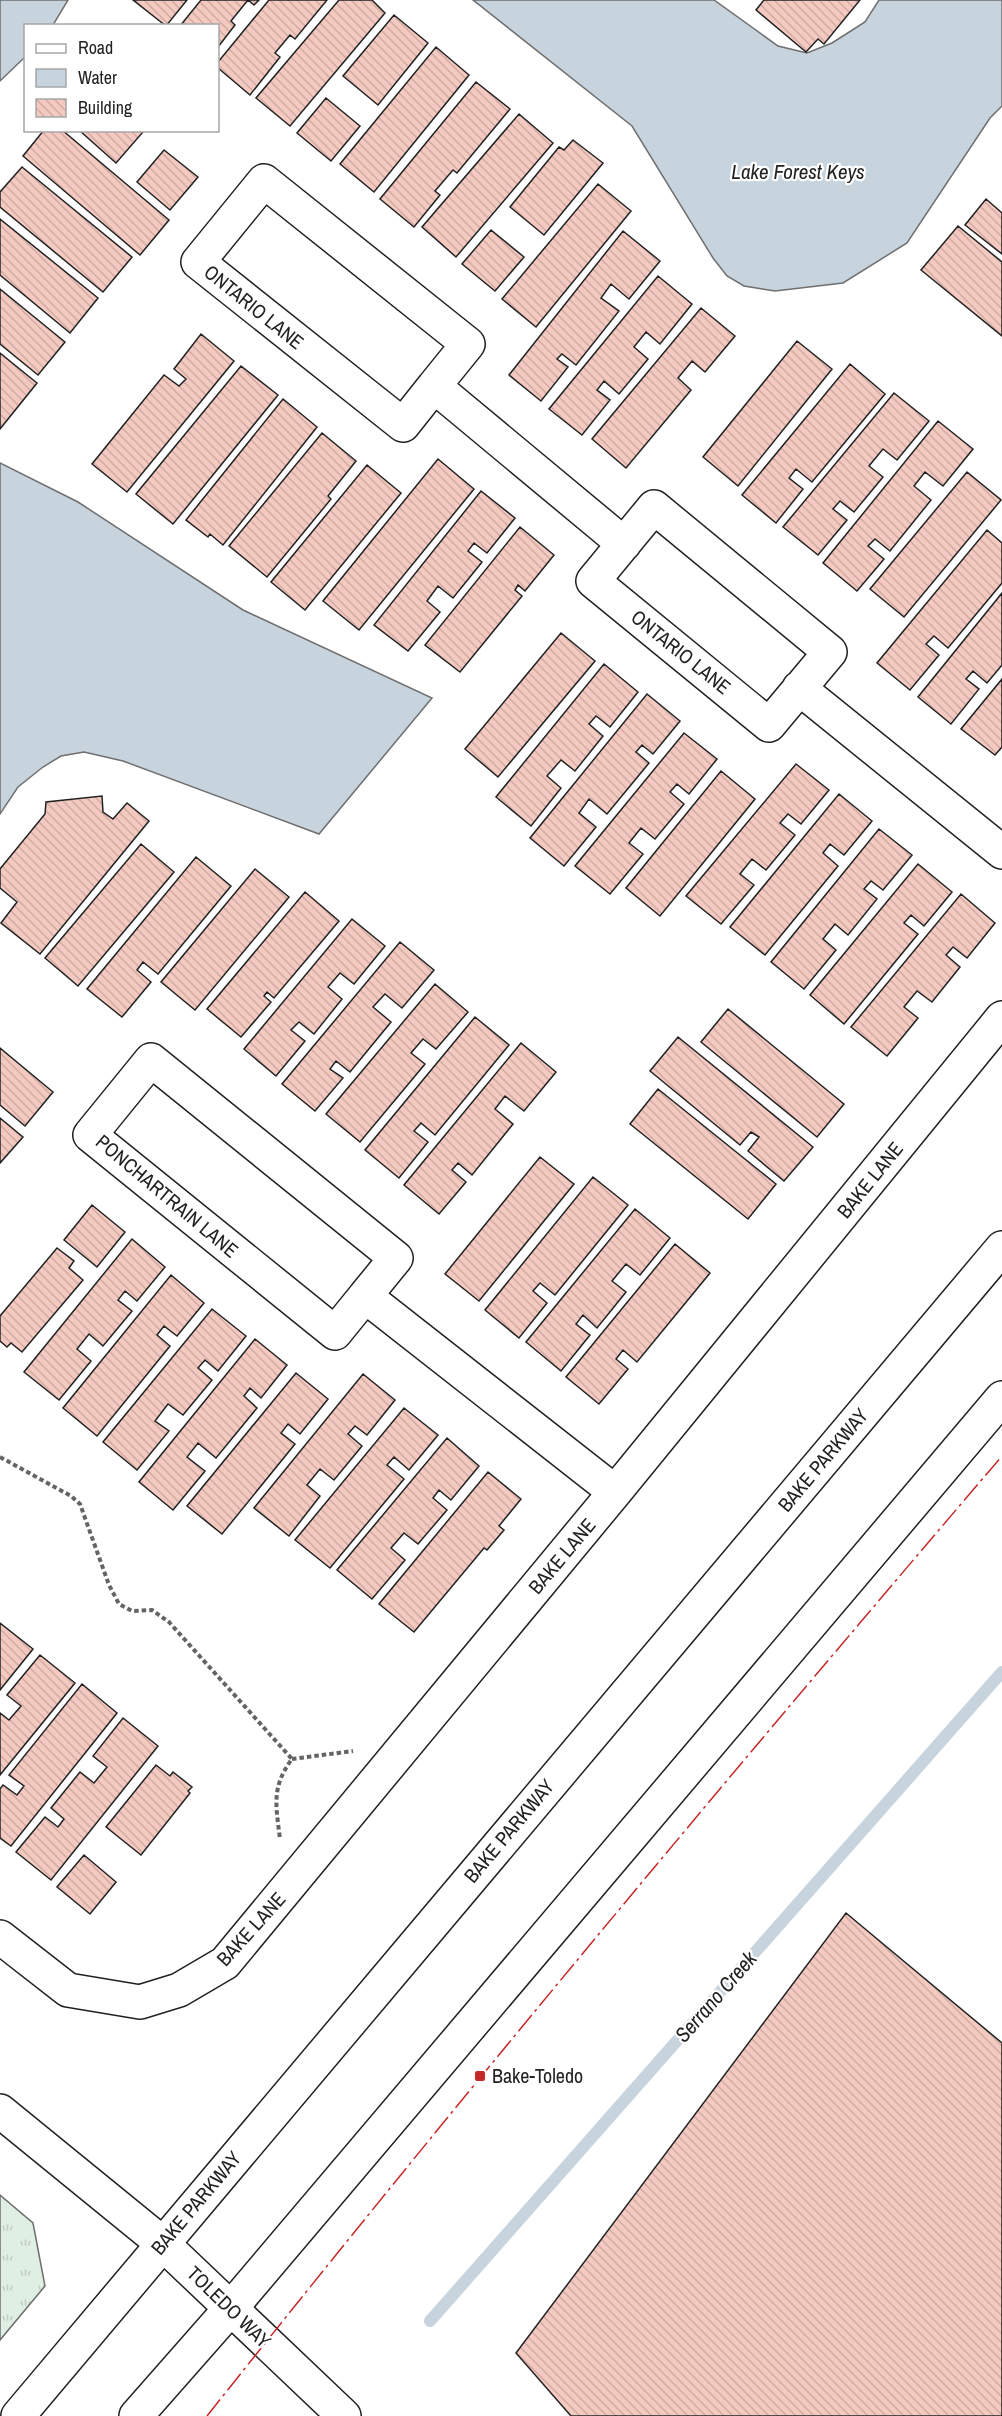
<svg xmlns="http://www.w3.org/2000/svg" width="1002" height="2416" font-family="'Archivo Narrow',sans-serif">
	<defs>
		<pattern id="park-tufts" width="24" height="20" patternUnits="userSpaceOnUse" patternTransform="scale(1.5)"><rect width="24" height="20" fill="#e0efe3"/><path d="M3 7l-1-3M5 7V3M7 7l1-3M15 17l-1-3M17 17v-4M19 17l1-3" fill="none" stroke="#c0cdc2"/></pattern>
		<pattern id="building-back-hatch" width="6" height="6" patternUnits="userSpaceOnUse" patternTransform="scale(1.5)"><rect width="6" height="6" fill="#f3c9c0"/><path d="M-1 5l2 2M0 0l6 6M5-1l2 2" fill="none" stroke="#d0aca5"/></pattern>
	</defs>
	<rect width="100%" height="100%" fill="#fff"/>
	<path fill="url(#park-tufts)" stroke="#6f6f6f" stroke-width="1.5" d="M0,2195L33,2223L45,2286L0,2340Z"/>
	<path fill="#c7d3dd" stroke="#6f6f6f" stroke-width="1.5" d="M0,0H68L53,25L26,26L25,57L0,81Z
		M473,0H714L778,46L807,53L832,43L865,22L879,0H1002V106L990,118L907,243L843,283L775,291L744,286L727,276L713,258L632,126Z
		M0,463L78,502L243,610L432,698L319,834L123,761L84,752L61,756L43,767L18,787L0,814Z"/>
	<g fill="none" stroke-linecap="round" stroke-linejoin="round">
		<path stroke="#c7d3dd" stroke-width="12" d="M430,2321L1002,1672"/>
	</g>
	<path fill="url(#building-back-hatch)" stroke="#222" stroke-width="1.5" d="M133,0H187L166,26Z
		M201,0H259L254,5L248,0L231,21L235,25L218,47V26H180Z
		M269,0H327L295,39L290,35L275,53L280,57L250,95L218,68V62Z
		M339,0H372L385,13L290,126L256,98Z
		M764,0H860L824,44L818,39L806,52L756,10Z
		M394,15L428,43L378,105L343,76Z
		M436,47L469,75L374,192L340,164Z
		M476,82L510,109L457,173L453,170L435,191L440,195L414,227L380,199Z
		M326,98L360,126L331,161L297,133Z
		M519,114L553,143L456,257L422,227Z
		M44,130H62L169,220L140,255L23,156Z
		M79,130H142L143,132L116,163Z
		M573,140L603,163L544,235L510,207L559,147L564,150Z
		M164,150L198,177L170,210L137,182Z
		M22,167L132,257L103,292L0,207V192Z
		M598,184L631,211L536,327L502,299Z
		M986,199L1002,213V254L965,225Z
		M0,219L98,298L70,333L0,275Z
		M958,226L1002,262V336L921,270Z
		M491,230L524,257L495,291L462,264Z
		M623,231L660,261L629,299L611,284L601,298L619,311L576,365L562,354L557,359L568,367L541,401L509,375Z
		M658,276L692,304L660,344L646,332L634,347L648,359L619,394L604,381L597,390L610,400L582,435L549,409Z
		M0,289L65,342L38,375L0,344Z
		M701,308L735,336L705,372L692,361L678,378L691,390L626,468L592,439Z
		M201,334L234,361L127,492L92,464L164,375L179,386L186,379L174,369Z
		M797,341L832,369L738,486L703,457Z
		M0,353L37,383L0,429Z
		M850,364L885,394L812,482L796,469L789,478L803,489L776,523L742,495Z
		M241,366L278,395L173,524L136,494Z
		M894,393L929,421L897,460L883,449L869,466L883,477L854,512L840,501L833,509L847,520L818,555L783,527Z
		M283,399L317,427L223,545L210,534L208,537L186,520Z
		M938,421L973,449L943,486L925,472L914,486L931,500L890,551L875,539L868,546L884,559L857,591L823,563Z
		M322,433L356,461L328,496L331,499L267,577L229,546Z
		M438,459L474,489L359,630L323,601Z
		M367,465L401,493L305,610L271,582Z
		M967,472L1001,500L904,617L870,589Z
		M481,491L515,518L487,553L474,543L468,551L482,562L453,598L438,586L427,601L440,612L408,651L374,625Z
		M520,527L554,555L525,591L518,585L515,590L522,596L460,672L425,645Z
		M987,530L1002,543V583L948,648L934,636L926,644L939,655L910,690L877,663Z
		M1002,593V665L987,683L973,671L966,679L979,689L951,724L918,697Z
		M561,633L595,661L498,777L465,749Z
		M604,664L638,692L610,727L596,716L589,724L603,736L575,771L561,760L547,776L561,788L531,826L496,797Z
		M1002,679V747L995,755L961,729Z
		M647,694L680,721L653,754L642,745L636,752L649,763L607,814L589,799L579,813L596,827L564,866L530,838Z
		M684,733L717,759L689,794L677,784L670,792L684,804L655,839L641,828L629,843L643,854L610,894L575,866Z
		M796,764L829,790L801,824L788,814L780,823L795,835L766,870L752,859L740,874L754,885L721,924L686,896Z
		M721,771L755,799L660,916L626,888Z
		M839,794L872,821L844,855L830,844L823,853L838,866L765,955L730,927Z
		M102,796L103,812L113,819L127,803L149,821L40,954L1,923L17,902L0,888V869L45,814L46,802Z
		M879,829L912,855L883,890L871,881L864,889L877,899L848,935L835,924L823,939L836,950L804,989L771,962Z
		M141,844L174,872L78,986L45,958Z
		M196,857L231,886L158,974L143,962L137,970L151,982L122,1017L87,989Z
		M918,864L952,892L924,926L911,915L904,923L918,934L844,1024L810,995Z
		M255,869L289,897L195,1010L161,982Z
		M305,892L339,921L274,998L267,992L264,996L271,1002L241,1037L207,1009Z
		M961,894L995,923L967,958L953,947L946,955L960,967L932,1002L917,991L904,1007L918,1018L887,1056L851,1027Z
		M352,919L385,946L354,984L340,973L328,987L342,999L314,1034L299,1022L291,1030L305,1041L276,1076L244,1049Z
		M400,942L434,970L402,1008L385,994L373,1007L391,1022L350,1072L336,1061L330,1069L343,1078L315,1111L282,1084Z
		M435,984L468,1012L436,1049L423,1039L411,1053L425,1064L360,1142L326,1114Z
		M728,1009L844,1104L817,1137L701,1042Z
		M475,1017L509,1045L435,1135L421,1123L414,1131L428,1142L399,1178L365,1150Z
		M678,1037L813,1147L784,1181L748,1151L759,1137L751,1132L740,1145L650,1071Z
		M521,1043L556,1072L524,1111L505,1096L495,1109L513,1124L472,1175L458,1163L452,1170L466,1182L439,1214L404,1185Z
		M0,1048L53,1092L25,1126L0,1105Z
		M658,1089L776,1184L748,1219L630,1124Z
		M0,1118L23,1137L0,1163Z
		M540,1157L574,1184L479,1301L445,1274Z
		M593,1177L628,1205L555,1295L540,1283L533,1291L547,1303L519,1338L485,1310Z
		M92,1205L125,1232L97,1267L64,1240Z
		M635,1209L670,1238L640,1275L626,1264L612,1281L626,1292L597,1328L583,1315L576,1324L590,1335L561,1371L526,1342Z
		M132,1239L165,1267L137,1301L125,1291L118,1300L132,1311L103,1346L89,1334L77,1349L91,1361L59,1400L24,1372Z
		M675,1244L710,1273L637,1362L623,1350L616,1359L628,1369L599,1404L566,1377Z
		M57,1248L74,1261L69,1268L83,1280L22,1352L11,1343L7,1347L0,1341V1316Z
		M171,1275L204,1303L177,1336L164,1326L157,1335L170,1346L97,1436L63,1408Z
		M212,1309L246,1336L218,1371L205,1360L198,1368L212,1380L183,1415L168,1404L155,1421L169,1431L137,1470L103,1442Z
		M255,1339L287,1365L261,1398L250,1388L244,1396L257,1408L216,1458L198,1443L187,1457L205,1471L173,1510L139,1482Z
		M296,1373L328,1399L300,1434L288,1424L281,1433L295,1444L222,1534L187,1506Z
		M363,1374L395,1400L367,1435L355,1426L348,1434L362,1446L334,1480L320,1469L307,1485L320,1496L289,1536L254,1508Z
		M404,1408L438,1435L409,1470L394,1457L387,1465L404,1479L330,1568L295,1540Z
		M447,1438L479,1466L451,1500L439,1490L433,1498L447,1510L418,1544L404,1533L391,1548L405,1560L372,1599L337,1570Z
		M488,1472L521,1499L499,1526L504,1530L487,1550L484,1548L414,1632L379,1604Z
		M0,1623L33,1649L0,1690Z
		M40,1655L75,1683L0,1775V1713L9,1720L21,1706L7,1695Z
		M82,1684L117,1713L11,1846L0,1838V1789L3,1785L17,1795L24,1786L9,1775Z
		M123,1718L158,1746L51,1880L16,1852L45,1817L58,1827L64,1819L51,1808L80,1772L94,1783L107,1767L93,1756Z
		M156,1765L170,1776L173,1772L192,1787L188,1791L190,1793L141,1855L106,1827Z
		M84,1855L116,1882L90,1914L57,1887Z
		M846,1913L1002,2043V2416H571L516,2353Z"/>
	<g fill="none" stroke-linecap="round" stroke-linejoin="round">
		<defs>
			<path id="street" d="M434,386L403,425L198,262L264,181L468,344L434,386L624,544
				M654,507L830,652L769,725L593,581Z
				M799,688L1002,852
				M365,1296L335,1333L90,1135L151,1060L396,1258L365,1296L615,1492
				M0,1937L68,1990L140,2002L179,1990L225,1963L615,1492L1002,1018"/>
			<path id="secondary" d="M0,2111L162,2243L344,2416"/>
			<path id="primary" d="M18,2416L1002,1248
				M136,2416L231,2308L1002,1398"/>
		</defs>
		<use href="#street" stroke="#222" stroke-width="36"/>
		<use href="#secondary" stroke="#222" stroke-width="36"/>
		<use href="#primary" stroke="#222" stroke-width="36"/>
		<path stroke="#646464" stroke-width="4" stroke-dasharray="4.5 3" stroke-linecap="butt" d="M0,1457L71,1496L80,1504L109,1585L119,1604L132,1611L152,1610L169,1622L292,1759C271,1787 276,1806 280,1839
			M292,1759L353,1751"/>
		<use href="#street" stroke="#fff" stroke-width="33"/>
		<use href="#secondary" stroke="#fff" stroke-width="33"/>
		<use href="#primary" stroke="#fff" stroke-width="33"/>
		<path stroke="#c62828" stroke-width="1.5" stroke-dasharray="21 4.5 3 4.5" stroke-linecap="butt" d="M207,2416C465,2091 732,1772 1002,1456"/>
	</g>
	<rect fill="#c62828" stroke="#fff" stroke-width="2" x="474" y="2070" width="12" height="12" rx="3"/>
	<g text-anchor="middle" stroke-width="4.5" stroke-linejoin="round" paint-order="stroke">
		<g font-size="20" fill="#222" stroke="#fff">
			<text transform="translate(254 307) rotate(39)" y="7">ONTARIO LANE</text>
			<text transform="translate(681 652) rotate(39)" y="7">ONTARIO LANE</text>
			<text transform="translate(870 1180) rotate(-51)" y="7">BAKE LANE</text>
			<text transform="translate(167 1196) rotate(40)" y="7">PONCHARTRAIN LANE</text>
			<text transform="translate(823 1460) rotate(-50)" y="7">BAKE PARKWAY</text>
			<text transform="translate(562 1556) rotate(-50)" y="7">BAKE LANE</text>
			<text transform="translate(509 1831) rotate(-50)" y="7">BAKE PARKWAY</text>
			<text transform="translate(251 1929) rotate(-48)" y="7">BAKE LANE</text>
			<text transform="translate(196 2203) rotate(-50)" y="7">BAKE PARKWAY</text>
			<text transform="translate(229 2307) rotate(44)" y="7">TOLEDO WAY</text>
		</g>
		<g font-size="20" fill="#222" stroke="#fff" text-anchor="start">
			<text x="492" y="2083">Bake-Toledo</text>
		</g>
		<g font-size="21" font-style="italic" fill="#222" stroke="#fff">
			<text x="798" y="179">Lake Forest Keys</text>
			<text transform="translate(716 1997) rotate(-49)" y="7">Serrano Creek</text>
		</g>
	</g>
	<rect x="24" y="24" width="195" height="108" fill="#ffffff" stroke="#a7a7a7" stroke-width="1.5"/>
	<rect x="36" y="44" width="30" height="9" fill="#ffffff" stroke="#a7a7a7" stroke-width="1.5"/>
	<text x="78" y="54" font-size="18" fill="#222222">Road</text>
	<rect x="36" y="69" width="30" height="18" fill="#c7d3dd" stroke="#a7a7a7" stroke-width="1.5"/>
	<text x="78" y="84" font-size="18" fill="#222222">Water</text>
	<rect x="36" y="99" width="30" height="18" fill="url(#building-back-hatch)" stroke="#a7a7a7" stroke-width="1.5"/>
	<text x="78" y="114" font-size="18" fill="#222222">Building</text>
</svg>
